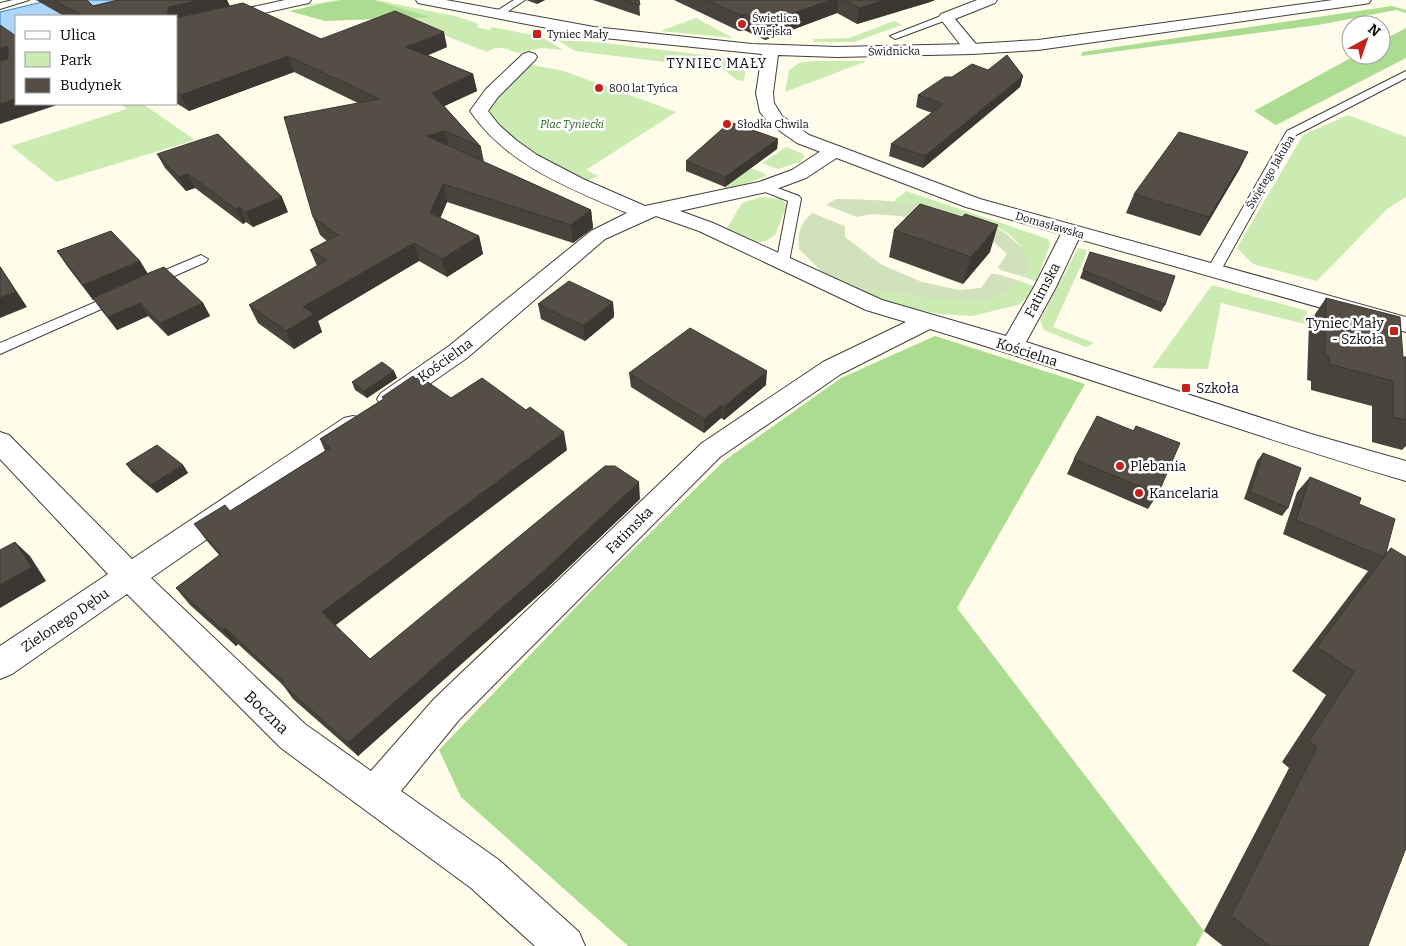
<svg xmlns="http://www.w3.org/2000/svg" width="1406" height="946" font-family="Bitter,serif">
	<rect width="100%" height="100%" fill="#fffdea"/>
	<path fill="#cbebb2" d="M339,0H376L455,16L479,24L476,27L489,30L492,27L542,37L563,50L542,48L518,53L503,48H495L487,52L364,4L300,6Z
		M696,18L733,38L660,31Z
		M894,21L902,25L854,42H814L813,39L849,38Z
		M557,40L596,42L722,57C738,60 750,63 743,81C733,81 730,72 721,69L575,51Z
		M813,61H867L785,92L789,70L799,63Z
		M527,64L564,71L676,112L586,170L598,176L584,182C564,172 487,134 490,108C492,96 518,74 527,64Z
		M120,104H143L195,140L56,182L11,146L127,109Z
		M1348,115L1406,137V197L1387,209L1317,281L1253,264L1237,248L1303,135Z
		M786,147L803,154L804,157L800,162L778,169L762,163Z
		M751,168L765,174L766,176L737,187L722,190Z
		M906,191L1048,239L1050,245L1036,281L1024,277L1030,269C1020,243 1018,238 993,225L894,201Z
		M762,197L782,199L787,206L775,235L766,241L749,244L736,239L727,228L742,203Z
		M1078,248L1087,250L1084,259L1053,327L1094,343L1086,347L1044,330L1040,320Z
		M1020,281L1034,286L1030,295L1018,305L972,316L941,314L902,307L876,299L855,288L920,297L1005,294Z
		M1212,285L1307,311L1305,324L1221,303L1208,369L1152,368Z"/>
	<path fill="#acdc91" d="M341,0H373L430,17L325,21L289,11Z
		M1392,6L1406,10V13L1396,10L1318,25L1081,56L1082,52Z
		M1406,28V58L1276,125L1254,111L1356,55H1381V41Z
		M935,336L1085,384L957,608L1204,931L1196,946H628L461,797L439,750L603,579L724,461L841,378Z"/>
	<path fill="#d1e1bb" d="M836,199C887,199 1019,205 1030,269L1024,277L1001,270L998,267L1007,254L995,243L900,216L872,214L857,217L826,205Z
		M812,213L845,226V237L882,265L922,282L959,290L981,288L991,274H997L1020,281L1005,294L980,302L920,297L855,288L825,275L799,249C798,231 799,226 812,213Z"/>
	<path fill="#acd6f9" stroke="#2f84d4" d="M51,0H154L94,16H16V35L0,39V12Z"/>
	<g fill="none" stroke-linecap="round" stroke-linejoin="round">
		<defs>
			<path id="service" d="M13,0H29L0,9V3Z
				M514,0H525L501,16H495V12Z
				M946,14L949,15V19L898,38L895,39L890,36Z
				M1406,71V78L1296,135L1221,270L1214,274L1209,273L1207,270L1287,131Z
				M764,183L799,196L801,199L788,267H778L776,264L788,201L760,190L758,187Z
				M201,255L208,259L206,262L154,285H144L142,282L144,279Z
				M119,292L124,293L126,296L124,299L0,354V343Z"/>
			<path id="minor" d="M977,0H997L995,3L955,19L980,49L978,52H966L939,17L941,14Z
				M529,52L535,54L537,57L535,60L498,97L488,111L499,125L516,140L537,155L583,179L645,206L759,182L792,170L827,147L834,145L841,147L843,151L841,155L806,178L771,191L680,211L713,223L882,300L1006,336L1034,287L1062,232L1065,228L1072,226L1079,228L1082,232L1056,287L1026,342L1311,434L1406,461V481C1246,434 1089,377 930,329L841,374L720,457L458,721L401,791L499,860L579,932L585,946H535L471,888L281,748L127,594L12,674L0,679V646L108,574L0,459V432L9,435L132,559L344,418L353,416L362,418L366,425L362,432L151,578L305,724L371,771L434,699L702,443L823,362L906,322L866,310L699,231L656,216L605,239L467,358L399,405L390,408L381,405L377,399L381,393L449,346L591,231L627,213C569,188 507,165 470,111L486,89L523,54Z"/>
			<path id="tertiary" d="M285,0H311L309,3L304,4L176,33V24Z
				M416,0H446L594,27L752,44L837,47L972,44L1038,40L1333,0H1371L1369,3L1364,4L1038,50L972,54L837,57L778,55L773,93L774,103L782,116L809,135L980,199L1406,317V332L966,207L797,143L770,124L760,112L756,93L762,54L594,37L423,4L418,3Z"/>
		</defs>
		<use href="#service" stroke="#3f3f3f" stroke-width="2"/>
		<use href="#minor" stroke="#3f3f3f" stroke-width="2"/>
		<use href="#tertiary" stroke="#3f3f3f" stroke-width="2"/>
		<use href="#service" fill="#fff" fill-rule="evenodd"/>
		<use href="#minor" fill="#fff" fill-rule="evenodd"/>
		<use href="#tertiary" fill="#fff" fill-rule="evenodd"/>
	</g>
	<path fill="#49433d" d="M36,0H87L93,6L118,0H227L230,6L321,39L447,47L428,55L473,74L477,91L444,106L481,147L484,162L591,210L593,228L573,243L447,202L440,218L479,236L483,254L447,277L419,261L318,321L322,332L294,349L258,323L249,305L317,266L310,250L327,241L320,235L313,217L358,103L294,72L189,111L176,103V16H64Z
		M526,0H545L537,4Z
		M593,0H639L640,16Z
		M674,0H935L930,2L857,24L837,13L765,40L744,30L739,31Z
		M988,70L1023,76L1020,87L923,168L889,156L891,144L932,113L916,107L918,95L952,77Z
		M778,139L777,149L725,187L686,171V161Z
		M1248,152L1239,170L1200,236L1126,213L1134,194Z
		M157,154L288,212L253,227L246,222L243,224L195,188L186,191L165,168Z
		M894,230L990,252L963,284L889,257Z
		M57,251L140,261L148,274L203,303L210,316L168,336L148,316L117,330L102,311L94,300H93L67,266Z
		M1090,252L1165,305L1161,312L1080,278Z
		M1326,298L1403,357H1406V446L1402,450L1372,442V406L1311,390V381L1307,380L1309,323Z
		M613,302L614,317L585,341L541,319L538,304Z
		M394,371L397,378L367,398L355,390L352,382Z
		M629,373L766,385L724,420L721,418L704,433L631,387Z
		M382,397L451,398L567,450L335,625L370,659L640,499L549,586L358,756L293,699L283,685L238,644L236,646L190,605L176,588L219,555L207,541L194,524L230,511L325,451L320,439L383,399Z
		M1136,426L1158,494L1148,509L1067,474L1074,459L1133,431Z
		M1263,453L1288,508L1282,516L1244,499L1257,461Z
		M126,464L183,465L188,473L157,493L132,472Z
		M1310,477L1359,504L1386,553L1391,548L1368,946H1223L1204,931L1289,768L1282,762L1326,695L1292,671L1368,571L1283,534L1297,492Z"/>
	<path fill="#3c3732" d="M200,0H227L231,10L176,22V16H167L169,7Z
		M537,0H545L537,4Z
		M831,0H838L837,13L765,40L766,23Z
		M886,0H935L930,2L857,24L859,8Z
		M744,14V30L739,31L740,15Z
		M444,32L447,47L410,63L406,47Z
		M8,46L16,61L0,67V48Z
		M288,56L294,72L189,111L181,95Z
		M473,74L477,91L436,110L432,93Z
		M1023,76L1020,87L923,168L925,156Z
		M16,98V104H60L0,124V104Z
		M445,131L449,148L427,136Z
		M778,139L777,149L725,187V177Z
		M1248,152L1239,170L1200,236L1209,217Z
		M188,174L195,188L186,191L179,177Z
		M443,184L447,202L435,231L430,213Z
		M282,197L288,212L253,227L246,212Z
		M240,207L246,222L243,224L236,209Z
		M591,210L593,228L573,243L571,225Z
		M998,225L990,252L963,284L971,257Z
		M479,236L483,254L447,277L442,259Z
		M414,243L419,261L318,321L322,332L294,349L286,331L303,307Z
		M140,261L149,276L93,300L83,285Z
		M0,266L27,307L0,318Z
		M613,302L614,317L585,341L583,326Z
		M140,303L148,316L117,330L108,317Z
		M203,303L210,316L168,336L160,323Z
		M394,371L397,378L367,398L364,391Z
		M767,371L766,385L724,420V407Z
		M722,405L721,418L704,433V419Z
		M564,432L567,450L332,628L322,612Z
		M183,465L188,473L157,493L151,485Z
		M639,482L640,499L549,586L358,756L348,743Z
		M15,542L30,556L46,581L0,608V585Z
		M225,628L238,644L236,646L223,630Z"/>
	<path fill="#554e47" stroke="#3c3732" d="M54,0H87L93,6L118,0H200L169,7L167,16H83Z
		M623,0H639L640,5Z
		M707,0H831L766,23L744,14L740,15Z
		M844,0H886L859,8Z
		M243,3L321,39L395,11L444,32L406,47L473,74L432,93L481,147L445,131L427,136L591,210L571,225L443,184L430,213L479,236L442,259L414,243L303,307L314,314L286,331L249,305L327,260L310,250L338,235L313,217L284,117L379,99L288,56L181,95L176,91V18Z
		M0,25L16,36V98L0,104V61L8,59V46L0,48Z
		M1007,55L1023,76L925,156L891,144L943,104L918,95L945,77H952L972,64L988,70Z
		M730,122L778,139L725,177L686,161Z
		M1179,132L1248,152L1209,217L1134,194Z
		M218,134L282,197L246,212L240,207L236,209L188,174L179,177L157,154Z
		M920,204L962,217L965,214L998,225L971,257L894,230Z
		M111,231L140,261L83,285L57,251Z
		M1090,252L1175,276L1165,305L1083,270Z
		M0,267L16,292L0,298Z
		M164,267L203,303L160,323L140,303L108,317L93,298L151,272Z
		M569,281L613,302L583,326L538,304Z
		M1326,298L1400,317L1403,357H1406V420L1393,417V381L1329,364V356L1325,355Z
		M690,328L767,371L724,407L722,405L704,419L629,373Z
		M382,362L394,371L364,391L352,382Z
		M413,376L416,379L419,376L451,398L482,378L526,410L530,407L564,432L322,612L370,659L605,466H615L639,482L545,570L348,743L282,684L284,682L225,628L223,630L176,588L221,554L194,524L225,505L230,511L330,448L320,439L384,399L382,397Z
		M1097,416L1134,431L1136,426L1180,443L1158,494L1074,459Z
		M157,445L183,465L151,485L126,464Z
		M1263,453L1301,468L1288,508L1250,492Z
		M1310,477L1361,498L1359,504L1395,519L1386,553L1383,557L1296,520Z
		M15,542L32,567L0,585V550Z
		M1391,548L1406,557V848L1368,946H1270L1231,916L1317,747L1309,741L1354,672L1317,647Z"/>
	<g fill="#c2241d" stroke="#fff" stroke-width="2">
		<circle cx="742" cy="24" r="5"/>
		<rect x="532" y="29" width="10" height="10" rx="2.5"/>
		<circle cx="599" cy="88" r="5"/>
		<circle cx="727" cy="124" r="5"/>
		<rect x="1389" y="326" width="10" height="10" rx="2.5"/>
		<rect x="1181" y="383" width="10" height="10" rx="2.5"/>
		<circle cx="1120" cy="466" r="5"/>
		<circle cx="1139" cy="493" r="5"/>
	</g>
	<g text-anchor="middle" stroke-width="5" stroke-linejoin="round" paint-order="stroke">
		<g font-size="11" fill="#0c0c0c" stroke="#fff" text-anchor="start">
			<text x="752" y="22">Świetlica<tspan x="752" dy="13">Wiejska</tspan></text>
			<text x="547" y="38">Tyniec Mały</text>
			<text x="609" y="92">800 lat Tyńca</text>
			<text x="737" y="128">Słodka Chwila</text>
		</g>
		<g font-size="11" fill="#0c0c0c" stroke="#fff">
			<text transform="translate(894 51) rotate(-1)" y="4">Świdnicka</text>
			<text transform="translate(1270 172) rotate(-59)" y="4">Świętego Jakuba</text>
			<text transform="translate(1050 225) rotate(16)" y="4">Domasławska</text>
		</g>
		<g font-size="11" font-style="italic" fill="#226619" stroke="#fff">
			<text x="572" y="128">Plac Tyniecki</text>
		</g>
		<g font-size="14" letter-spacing="1" fill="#0c0c0c" stroke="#fff">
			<text x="717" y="68">TYNIEC MAŁY</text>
		</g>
		<g font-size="14" fill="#0c0c0c" stroke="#fff">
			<text transform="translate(1042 290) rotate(-62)" y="5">Fatimska</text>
			<text transform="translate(1027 352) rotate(18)" y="5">Kościelna</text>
			<text transform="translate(445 360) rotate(-36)" y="5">Kościelna</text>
			<text transform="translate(629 530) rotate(-45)" y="5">Fatimska</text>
			<text transform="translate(65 620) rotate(-34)" y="5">Zielonego Dębu</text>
		</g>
		<g font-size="14" fill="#0c0c0c" stroke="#fff" text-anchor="start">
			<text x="1384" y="328" text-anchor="end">Tyniec Mały<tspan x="1384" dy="16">- Szkoła</tspan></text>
			<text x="1196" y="393">Szkoła</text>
			<text x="1130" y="471">Plebania</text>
			<text x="1149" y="498">Kancelaria</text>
		</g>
		<g font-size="16" fill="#0c0c0c" stroke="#fff">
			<text transform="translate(267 712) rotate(44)" y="6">Boczna</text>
		</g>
	</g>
	<rect x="15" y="15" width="162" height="90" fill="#ffffff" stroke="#9e9e9e"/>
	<rect x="25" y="31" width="25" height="8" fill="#ffffff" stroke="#9e9e9e"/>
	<text x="60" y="40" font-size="15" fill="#0c0c0c">Ulica</text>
	<rect x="25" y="52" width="25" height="15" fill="#cbebb2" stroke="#9e9e9e"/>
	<text x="60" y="65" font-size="15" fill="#0c0c0c">Park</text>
	<rect x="25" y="78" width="25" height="15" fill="#554e47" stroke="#9e9e9e"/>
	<text x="60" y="90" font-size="15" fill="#0c0c0c">Budynek</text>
	<g transform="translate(1366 40) rotate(40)"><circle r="24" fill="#ffffff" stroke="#9e9e9e"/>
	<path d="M0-4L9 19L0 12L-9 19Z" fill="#c2241d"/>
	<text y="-8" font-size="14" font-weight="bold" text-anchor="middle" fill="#0c0c0c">N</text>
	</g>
</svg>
